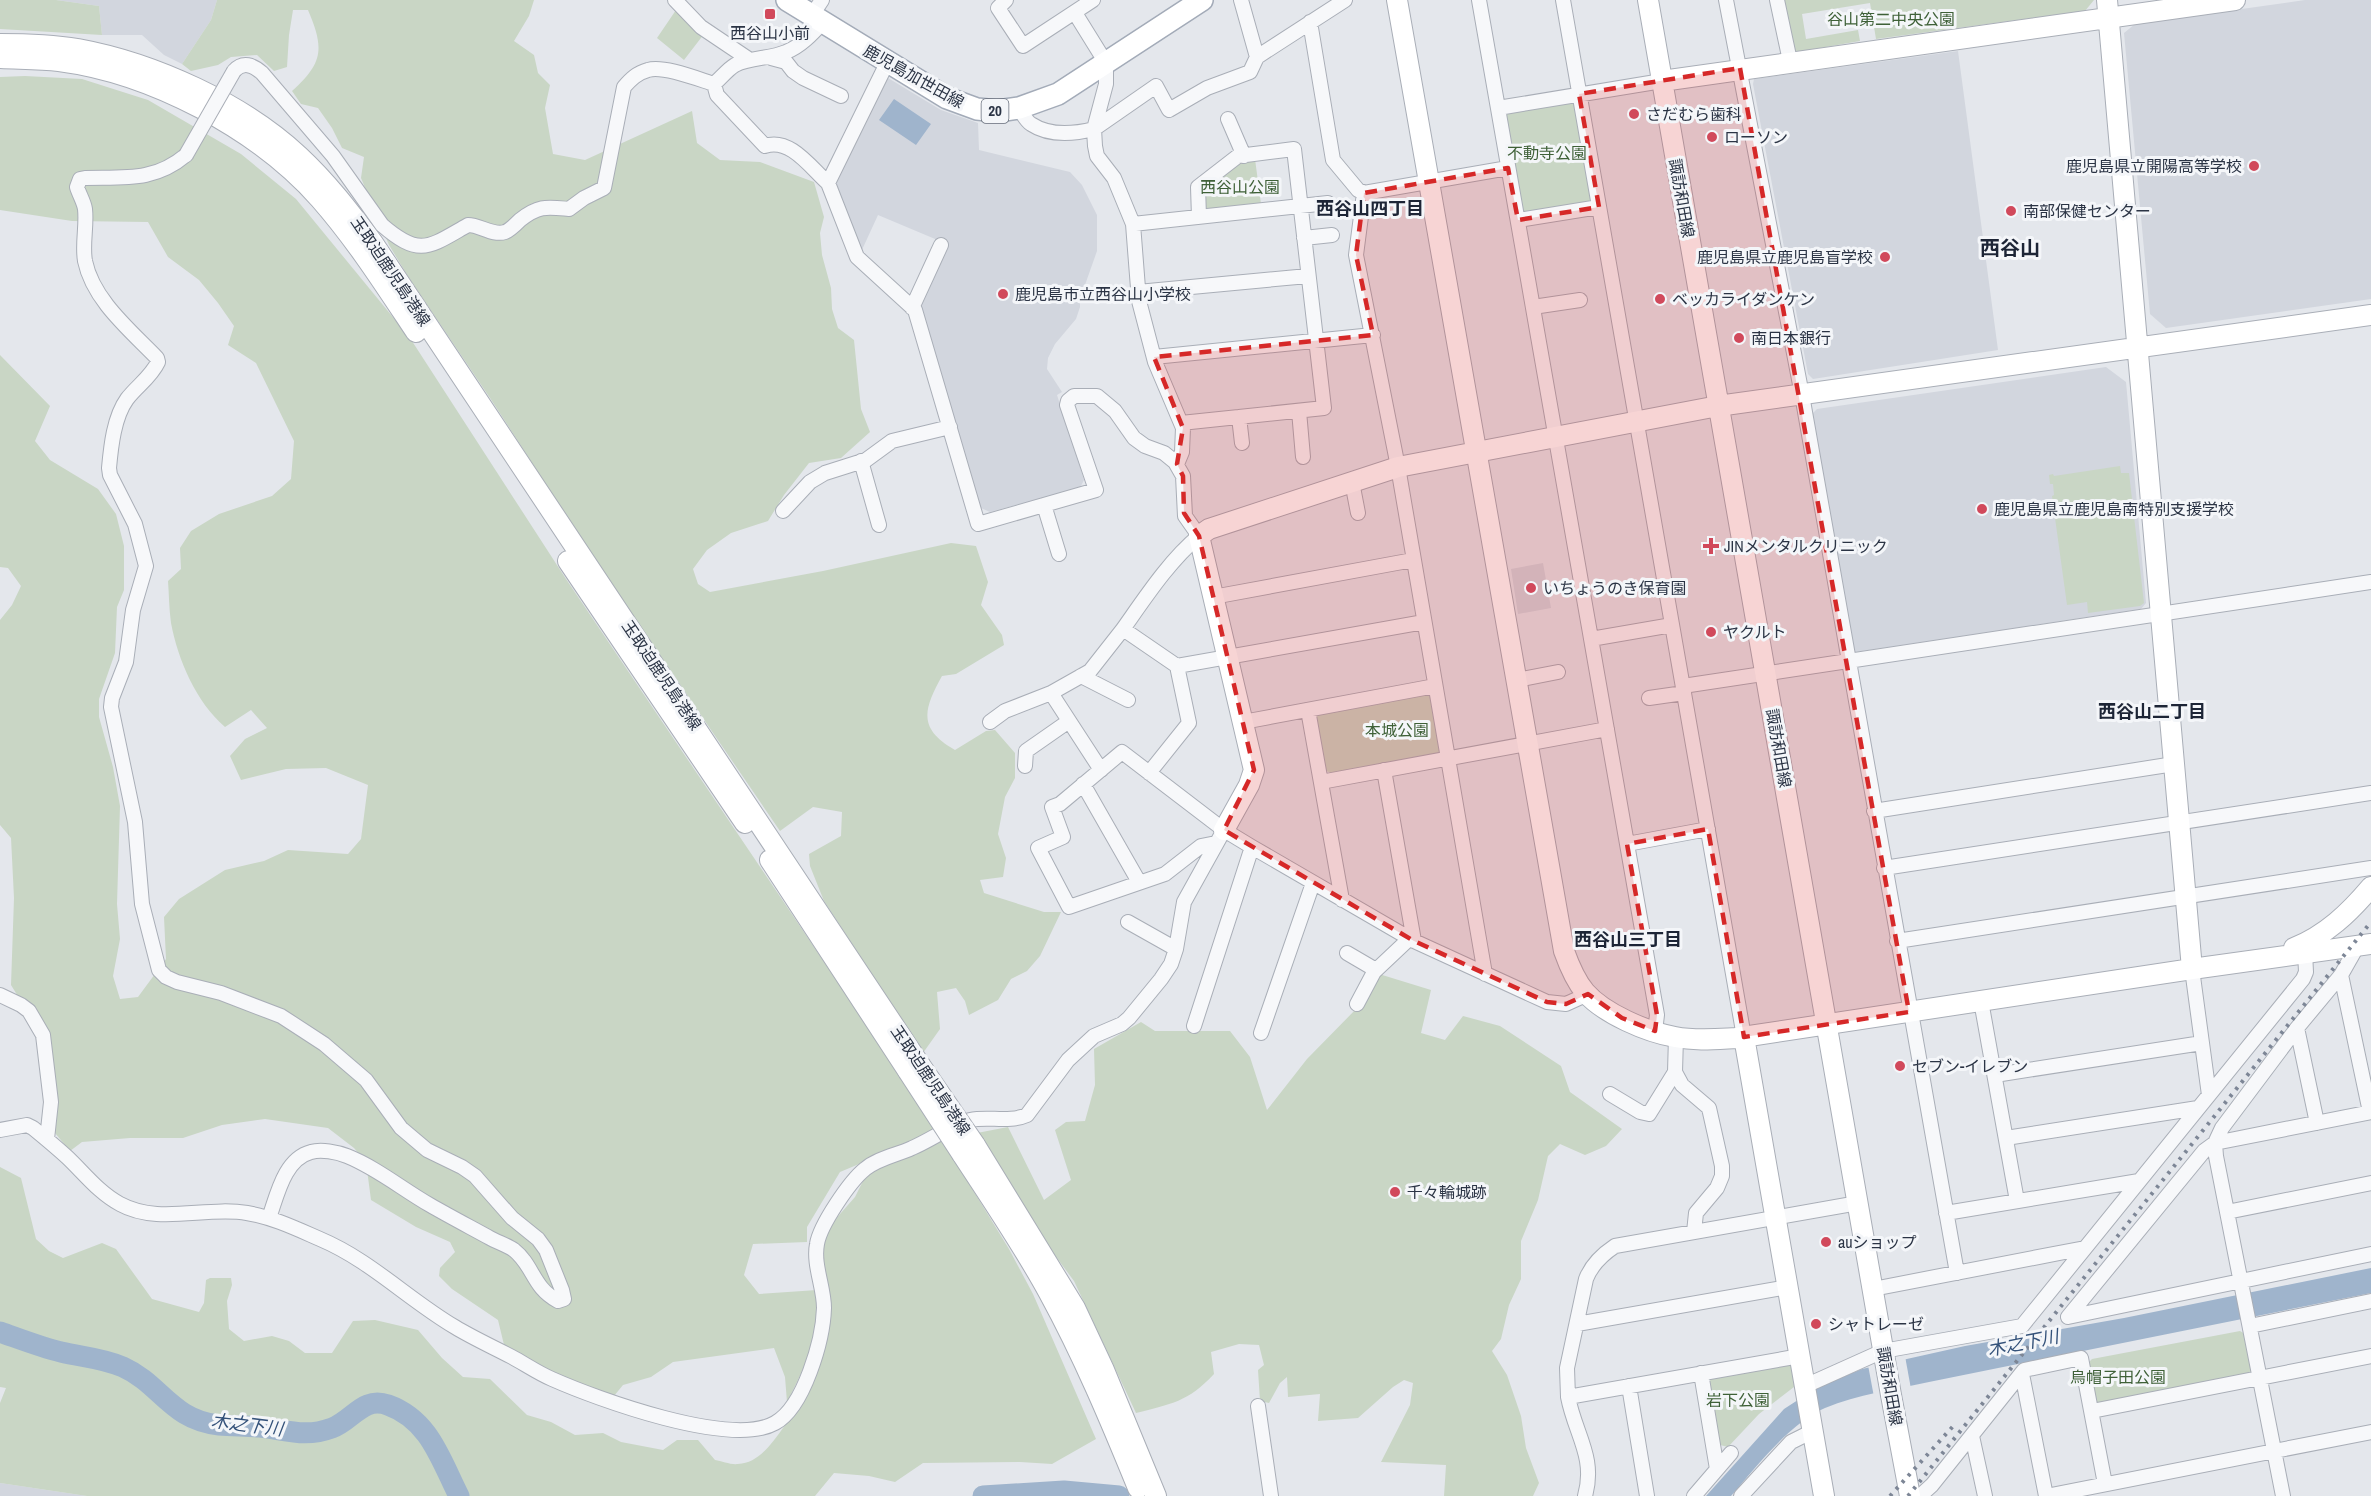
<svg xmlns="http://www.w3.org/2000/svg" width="2371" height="1496" font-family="'Archivo Narrow','Noto Sans JP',sans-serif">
	<rect width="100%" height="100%" fill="#e4e7ec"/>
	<path fill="#d2d6de" d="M56,0H217L211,20L182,64L164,55L142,35H102L99,6Z
		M2305,0H2371V299L2166,328L2150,314L2124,33L2135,24Z
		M1958,51L1998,350L1813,379L1808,374L1753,84L1754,79Z
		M888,78L941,110L978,123L979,150L1070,172L1082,185L1097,215V251L1080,299V307L1076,319L1055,344L1048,358L1047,369L1062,392L1057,395L1084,480L1080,488L990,512L981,508L919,304L947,244L878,215L861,252L836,183Z
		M2106,367L2126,382L2146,603L2141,609L1856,652L1851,649L1812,414L1817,409Z
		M1543,563L1551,608L1518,614L1511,569Z
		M0,1483L87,1496H0Z"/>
	<path fill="#c9d6c5" d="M0,0H56L99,6L102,35L0,29Z
		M217,0H534L529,16L514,41L534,55L538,73L550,85L545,108L553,154L585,160L692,111L697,143L720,160L760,162L814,182L824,217L820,233L822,255L831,288L832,309L838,328L854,340L861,409L870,432L841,458L809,463L784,495L768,521L731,533L707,550L693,569L698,584L710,592L823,571L951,543L976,546L988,582L981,605L1002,635L1004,645L956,674L942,676C923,710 918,729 955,750L986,731L995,730L1015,753V778L1005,797L998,834L1006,858L1003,877L980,880L984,893L1044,912H1061L1040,956L1027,971L1011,979L998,1000L969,1015L965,1001L956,988L937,992L940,1029L923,1053L824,901L810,866L809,854L841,836L842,812L813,807L780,831L595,560L490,398L409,278L389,245L361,178L364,157L342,148L332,128L318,108L301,104L292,91C324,62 324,48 308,10H293L289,35L287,67L274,71L257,55L231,57L218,65L191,71L182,64L211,20Z
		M1781,0H2094L2085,11L1876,39L1870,3L1802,14L1806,39L1858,30L1860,41L1797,52L1790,47Z
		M676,10L704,34L684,60L657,38Z
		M25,76L82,79L148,100L241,154L296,199L410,338L566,579L938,1131L840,1172L807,1227V1242L753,1244L744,1275L759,1294L817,1290C821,1332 806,1366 787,1402L785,1377L774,1348L673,1362L651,1377L623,1385L614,1396L553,1374L505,1349L498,1320L452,1289L439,1276L440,1268L455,1252L450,1242L416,1227L371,1200L366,1162L354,1148L328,1128L265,1119L222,1125L183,1138H130L82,1142L70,1151L55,1133L46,1029L36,1008L19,998L11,985L14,898L11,838L0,825V620L12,605L21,586L8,568L0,567V355L50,406L35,441L50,460L98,489L116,514L124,546V590L117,607L115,653L99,699V717L113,767L120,806L117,904L120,939L113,976L120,999L138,997L166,959L164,917L179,899L225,870L264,861L288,850L348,854L361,839L368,785L326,768L286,769L241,780L230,756L245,739L267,728L251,710L225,727C196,702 178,660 171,623C169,609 169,594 168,581L181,569L180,548L191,531L219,514L272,496L291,479L294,441L256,363L228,345L234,326L218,303L199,280L168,257L148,222L72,221L0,210V77Z
		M1572,101L1575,105L1592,197L1588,203L1526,213L1521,210L1505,117L1509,112Z
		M1255,159L1261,204L1206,209L1204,192L1242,161Z
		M2120,466L2121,473H2129L2144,603L2140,606L2088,613L2087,602L2067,605L2052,496L2054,495L2053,484H2050L2049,475L2053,474L2054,476Z
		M1427,693L1431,698L1441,748L1437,755L1331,773L1324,770L1316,718L1319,712Z
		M1379,974L1431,990L1421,1033L1445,1040L1463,1016L1500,1026L1561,1066L1570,1092L1622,1129L1606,1146L1585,1155L1560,1144L1548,1156L1538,1200L1521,1241V1279L1509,1305L1501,1339L1492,1351L1507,1375L1521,1416L1526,1448L1539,1483L1533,1496H1444L1446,1465L1381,1462L1410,1405L1413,1383L1404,1380L1393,1387L1358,1418L1318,1421L1320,1394L1288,1397L1287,1377L1280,1383L1269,1403L1260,1401L1258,1370L1264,1365L1259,1345L1239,1344L1211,1352L1214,1374C1188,1402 1171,1404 1136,1413L1074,1281L1045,1242L977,1133L1008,1127L1044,1200L1071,1180L1055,1130L1066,1122L1085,1121L1095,1085L1094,1049L1141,1022L1155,1031H1230L1250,1057L1267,1110L1307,1059L1358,1007Z
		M943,1141L1009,1249L1033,1294L1096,1439L1052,1464L1020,1462L923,1463L895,1482L869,1476L834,1473L815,1496H87L0,1483V1403L6,1388L0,1387V1167L21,1178L36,1239L49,1251L63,1258L102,1243L116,1249L152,1299L199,1312L204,1303L206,1280L210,1278H231L232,1285L227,1301L229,1329L244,1341L272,1336L289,1341L305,1353H332L353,1321L375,1320L418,1330L442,1358L463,1377L490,1379L527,1415L551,1422L575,1435L603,1433L621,1442L663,1450L677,1440H698L715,1460C722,1461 731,1465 738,1464C759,1463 772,1443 783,1428C788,1420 797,1415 801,1407C829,1358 821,1298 821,1245L825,1231L855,1197L868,1171Z
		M2240,1331L2245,1334L2252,1369L2250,1373L2097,1404L2093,1402L2086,1365L2092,1359Z
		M1790,1365L1794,1368L1796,1383L1794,1387L1759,1414L1728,1447L1720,1445L1709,1382L1712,1378Z"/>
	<path fill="#9fb4cc" d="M894,99L931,124L916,145L879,120Z
		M2371,1268V1293L1929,1382C1894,1390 1858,1394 1825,1408C1791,1422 1755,1468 1731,1496H1706L1784,1409L1818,1387L1862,1369L1965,1346L2124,1318Z"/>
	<path fill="#e4e7ec" d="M1905,1356L1911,1389L1874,1397L1868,1365Z"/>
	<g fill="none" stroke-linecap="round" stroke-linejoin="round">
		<path stroke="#9fb4cc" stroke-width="21" d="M0,1332C20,1339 40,1347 61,1352C82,1357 103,1358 123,1367C161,1384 171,1420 219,1425C233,1426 247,1426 260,1427C287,1430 305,1438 332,1428C353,1420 363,1396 388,1405C430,1420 441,1461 459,1496
			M983,1496L1064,1491L1119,1496"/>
		<defs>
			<path id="street" d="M675,0L701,27L750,60
				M1006,0L998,8L1023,46L1093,0
				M1241,0L1257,57L1345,0
				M1479,0L1657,1015L1655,1031
				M1563,0L1744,1037
				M1726,0L1802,395L1957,1273
				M1777,0L1790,61
				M1075,13L1106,63V84L1094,129L1095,146L1097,156L1114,178L1133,224L1139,301L1155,362L1183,428L1182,452L1177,464
				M812,15L822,0
				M1310,22L1333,160L1358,190L1364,193L1508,168
				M771,58L786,62L793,71L803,78L841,96
				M887,63L828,183L857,257L915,310L978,524L1096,490L1067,405L1068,401L1074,396H1097L1115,411L1134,438L1145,446L1164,453L1175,462L1183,476L1185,516L1199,536C1169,561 1145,598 1123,629L1177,666L1189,723L1149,773
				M234,71C243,61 253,65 262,73L333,156L382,225C420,258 429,247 468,225C480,225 493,236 505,232C510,230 516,224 520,220C539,205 547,207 569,209L584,198L604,188L624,87C631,79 637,73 648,70C663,65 698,79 714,84C721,78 728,69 735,65C750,57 770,59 786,52C801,46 812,34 823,22
				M714,84L717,95L765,146C790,137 811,168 828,183
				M1019,108C1022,113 1026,121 1031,124C1049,136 1074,134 1094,129L1156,86L1169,110L1207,88L1250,72L1257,57
				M1498,108L1662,81
				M1228,119L1244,156
				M186,155C154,182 124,177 85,178L80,179L77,187C79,194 84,202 85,209C87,226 82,244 85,261C93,300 130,330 157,358L158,362C151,377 137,386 127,399C114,417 111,446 109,468L110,475L135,524L146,566L133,610L126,662L112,698L111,707L135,822L142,904L159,970L166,977L177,982L221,993L281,1016L324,1044L366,1080L401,1128L427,1150L462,1167L475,1176L512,1218L538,1239L546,1250L562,1290L564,1299L558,1301C532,1287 534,1266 514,1250C507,1245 497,1242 490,1238C470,1227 449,1216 430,1205C402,1189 377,1168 347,1156C337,1152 321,1149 311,1152C284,1159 277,1196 269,1218
				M1364,193L1356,255L1398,467L1485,974
				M1518,220L1599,207
				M1133,224L1328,203
				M1304,238L1332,235
				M1138,292L1308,276
				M1533,307L1580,300
				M912,308L941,245
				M1154,357L1373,335
				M1299,411L1303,457
				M1239,417L1242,443
				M1181,423L1324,408L1294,149L1238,156L1198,187L1199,217
				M861,461L879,525
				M1352,482L1358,513
				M1044,505L1059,554
				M783,511L810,482L825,473L866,460L892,441L950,427
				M1213,597L1413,560
				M1591,639L1672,625
				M1177,666L1424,622
				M1081,676L1128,700
				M1517,680L1558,672
				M1683,686L2371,582
				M1649,698L1684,693
				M1308,710L1342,900
				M990,722L1005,711L1051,693
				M1243,722L1435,686
				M1025,766L1026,751L1069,721
				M1101,770L1051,693L1090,671L1123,629
				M1384,770L1414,941
				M1321,782L1607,729
				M1083,784L1139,882
				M1874,811L2174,764
				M1216,843L1201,846L1165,874L1069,907L1038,848L1063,837L1052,807L1060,804L1122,752L1224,830L1252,847L1414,941L1547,1002L1566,1004L1588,994
				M1627,844L1708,829
				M1884,868L2371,793
				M1128,922L1176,949
				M1897,941L2371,868
				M1347,953L1376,970
				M2192,969L2209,1095
				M2341,975L2370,1112
				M0,995L21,1005L29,1011L43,1035L51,1102L47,1139
				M1981,1001L2017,1201
				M1357,1004L1374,972L1409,939
				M1194,1026L1252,847
				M2297,1028L2317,1123
				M1261,1033L1313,883
				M1676,1037L1675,1072L1682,1085L1709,1108L1722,1166V1176L1717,1188L1696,1213L1694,1232
				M1995,1075L2202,1043
				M1610,1094L1640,1112L1649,1114L1675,1072
				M0,1130L27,1125L33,1128C44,1137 56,1147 67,1157C84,1173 99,1193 120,1204C158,1225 206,1206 247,1213C272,1217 297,1229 320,1239C370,1260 409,1300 455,1327C473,1338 493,1347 512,1357C525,1364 538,1373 552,1379C597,1399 731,1448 775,1423C804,1407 823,1340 824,1308C824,1287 813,1265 817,1244C820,1225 850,1181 865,1169C878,1158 897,1155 912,1148C931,1140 951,1125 970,1120C989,1116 1009,1123 1027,1115L1068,1060L1094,1036L1122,1024L1129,1018L1161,979L1171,964L1176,949L1184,902L1224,830
				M2006,1138L2198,1108
				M2227,1212L2371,1183
				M1946,1213L2139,1181
				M1873,1289L2085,1248
				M2068,1317L2204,1151L2215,1143L2371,1112
				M2068,1317L2371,1254
				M1577,1324L1788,1287
				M2250,1326L2371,1301
				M1800,1356L1568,1397L1567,1368L1586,1279C1591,1266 1603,1254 1615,1246L1858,1203
				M1701,1373L1717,1469
				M2022,1374L2046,1496
				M1629,1386L1647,1496
				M1805,1386L1883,1351L2022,1326L2303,979L2306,972L2305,952
				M1568,1397C1575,1434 1596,1457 1585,1496
				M1258,1406L1271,1496
				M2092,1411L2371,1356
				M1972,1436L1985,1496
				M1694,1496L1731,1453
				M1741,1496L1791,1442L1813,1431
				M1920,1496L1932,1485L2024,1370L2081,1358L2105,1484
				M2046,1496L2371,1432
				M2283,1496L2216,1156L2215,1143L2222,1128L2297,1028L2341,975L2358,945"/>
			<path id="secondary" d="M1397,0L1564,951C1569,965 1575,980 1585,992C1604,1014 1647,1032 1675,1037C1695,1041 1716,1039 1736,1038L2192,969L2371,944
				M1648,0L1891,1395L1910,1496
				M2107,0L2192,969
				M0,44C26,44 53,45 78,49C154,63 242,103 299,156C327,182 350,212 373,243L920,1065
				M0,58C20,59 40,59 59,61C152,73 258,129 320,199C356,240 386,287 416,332
				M1662,81L2235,0
				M568,561L745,823
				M1224,830L1249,785L1254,770L1199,536L1209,529L1398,467L1718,406L2371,315
				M770,860L908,1071
				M2294,948C2326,935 2349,913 2371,887
				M1744,1037L1824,1496
				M975,1145L1075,1308L1104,1370L1156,1496
				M962,1154C992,1200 1023,1245 1049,1293C1083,1355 1111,1422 1138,1488"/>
			<path id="primary" d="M787,0L947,98L977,109L998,111L1019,108L1058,94L1202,0"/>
		</defs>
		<use href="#street" stroke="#a9aeb7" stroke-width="16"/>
		<use href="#secondary" stroke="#a9aeb7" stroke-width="22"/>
		<use href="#primary" stroke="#a3abb8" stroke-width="24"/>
		<use href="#street" stroke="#f7f8fa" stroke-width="14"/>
		<use href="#secondary" stroke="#fff" stroke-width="20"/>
		<use href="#primary" stroke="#fff" stroke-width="21"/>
		<path stroke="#7d8696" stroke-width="4" stroke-dasharray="3 6" stroke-linecap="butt" d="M1890,1496L1956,1423
			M1908,1496L2371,922"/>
		<defs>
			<path id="street-bridge" d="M186,155L234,71"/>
			<path id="secondary-bridge" d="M920,1065L975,1145
				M908,1071L962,1154"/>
		</defs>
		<use href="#street-bridge" stroke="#a9aeb7" stroke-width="16" stroke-linecap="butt"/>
		<use href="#secondary-bridge" stroke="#a9aeb7" stroke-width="22" stroke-linecap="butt"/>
		<use href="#street-bridge" stroke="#f7f8fa" stroke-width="14"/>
		<use href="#secondary-bridge" stroke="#fff" stroke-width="20"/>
	</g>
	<path fill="#d62828" fill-opacity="0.2" stroke="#d62828" stroke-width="4.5" stroke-dasharray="12 8" stroke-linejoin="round" d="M1740,68L1909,1012L1744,1037L1708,829L1627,844L1657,1015L1655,1031L1622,1018L1588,994L1566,1004L1547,1002L1414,941L1224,830L1254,770L1199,536L1184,513L1183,476L1177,464L1183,428L1154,357L1373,335L1356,255L1364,193L1508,168L1518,220L1599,207L1579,94Z"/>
	<g fill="#d1495b" stroke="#f4f6f9" stroke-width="2">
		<rect x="764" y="8" width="12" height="12" rx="3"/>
		<circle cx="1634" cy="114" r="6"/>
		<circle cx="1712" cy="137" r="6"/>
		<circle cx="2254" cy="166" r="6"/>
		<circle cx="2011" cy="211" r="6"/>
		<circle cx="1885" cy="257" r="6"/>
		<circle cx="1003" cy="294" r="6"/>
		<circle cx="1660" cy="299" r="6"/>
		<circle cx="1739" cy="338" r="6"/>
		<circle cx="1982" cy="509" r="6"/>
		<path d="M1708 537h6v6h6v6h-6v6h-6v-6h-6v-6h6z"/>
		<circle cx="1531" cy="588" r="6"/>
		<circle cx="1711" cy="632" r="6"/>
		<circle cx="1900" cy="1066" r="6"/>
		<circle cx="1395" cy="1192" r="6"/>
		<circle cx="1826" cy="1242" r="6"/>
		<circle cx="1816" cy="1324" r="6"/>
	</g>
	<g text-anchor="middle" stroke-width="6" stroke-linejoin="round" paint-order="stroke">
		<rect fill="#f4f6f9" stroke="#676e7b" stroke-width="1.5" x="981.5" y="99" width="27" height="24" rx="4.5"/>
		<g font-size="15" font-weight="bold" fill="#2b3445">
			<text x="995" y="116">20</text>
		</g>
		<g font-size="16" fill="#3f6138" stroke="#f4f6f9">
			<text x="1891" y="25">谷山第二中央公園</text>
			<text x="1547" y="159">不動寺公園</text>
			<text x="1240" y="193">西谷山公園</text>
			<text x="1397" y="736">本城公園</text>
			<text x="2118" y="1383">烏帽子田公園</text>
			<text x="1738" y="1406">岩下公園</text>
		</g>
		<g font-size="16" fill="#2b3445" stroke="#f4f6f9" text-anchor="start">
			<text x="770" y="39" text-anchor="middle">西谷山小前</text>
			<text x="1646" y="120">さだむら歯科</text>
			<text x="1724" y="143">ローソン</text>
			<text x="2242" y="172" text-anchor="end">鹿児島県立開陽高等学校</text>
			<text x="2023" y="217">南部保健センター</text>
			<text x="1873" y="263" text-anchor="end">鹿児島県立鹿児島盲学校</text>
			<text x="1015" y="300">鹿児島市立西谷山小学校</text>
			<text x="1672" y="305">ベッカライダンケン</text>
			<text x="1751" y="344">南日本銀行</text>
			<text x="1994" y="515">鹿児島県立鹿児島南特別支援学校</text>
			<text x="1724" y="552">JINメンタルクリニック</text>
			<text x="1543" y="594">いちょうのき保育園</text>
			<text x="1723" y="638">ヤクルト</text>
			<text x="1912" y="1072">セブン-イレブン</text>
			<text x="1407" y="1198">千々輪城跡</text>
			<text x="1838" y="1248">auショップ</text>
			<text x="1828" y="1330">シャトレーゼ</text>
		</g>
		<g font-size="16" fill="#2b3445" stroke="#f4f6f9">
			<text transform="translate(914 76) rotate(29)" y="6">鹿児島加世田線</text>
			<text transform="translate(1682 198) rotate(80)" y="6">諏訪和田線</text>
			<text transform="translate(391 271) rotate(56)" y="6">玉取迫鹿児島港線</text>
			<text transform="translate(662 675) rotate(56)" y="6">玉取迫鹿児島港線</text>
			<text transform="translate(1779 748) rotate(80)" y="6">諏訪和田線</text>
			<text transform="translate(931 1080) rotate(56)" y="6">玉取迫鹿児島港線</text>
			<text transform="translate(1890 1386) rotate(80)" y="6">諏訪和田線</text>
		</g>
		<g font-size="18" font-weight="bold" fill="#1d2536" stroke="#f4f6f9">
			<text x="1370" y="215">西谷山四丁目</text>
			<text x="2152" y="718">西谷山二丁目</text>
			<text x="1628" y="946">西谷山三丁目</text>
		</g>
		<g font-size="18" font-style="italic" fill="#34527a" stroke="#f4f6f9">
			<text transform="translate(2023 1343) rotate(-11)" y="6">木之下川</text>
			<text transform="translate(247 1425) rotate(7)" y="6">木之下川</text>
		</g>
		<g font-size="20" font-weight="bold" fill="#1d2536" stroke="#f4f6f9">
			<text x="2010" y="255">西谷山</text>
		</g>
	</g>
</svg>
